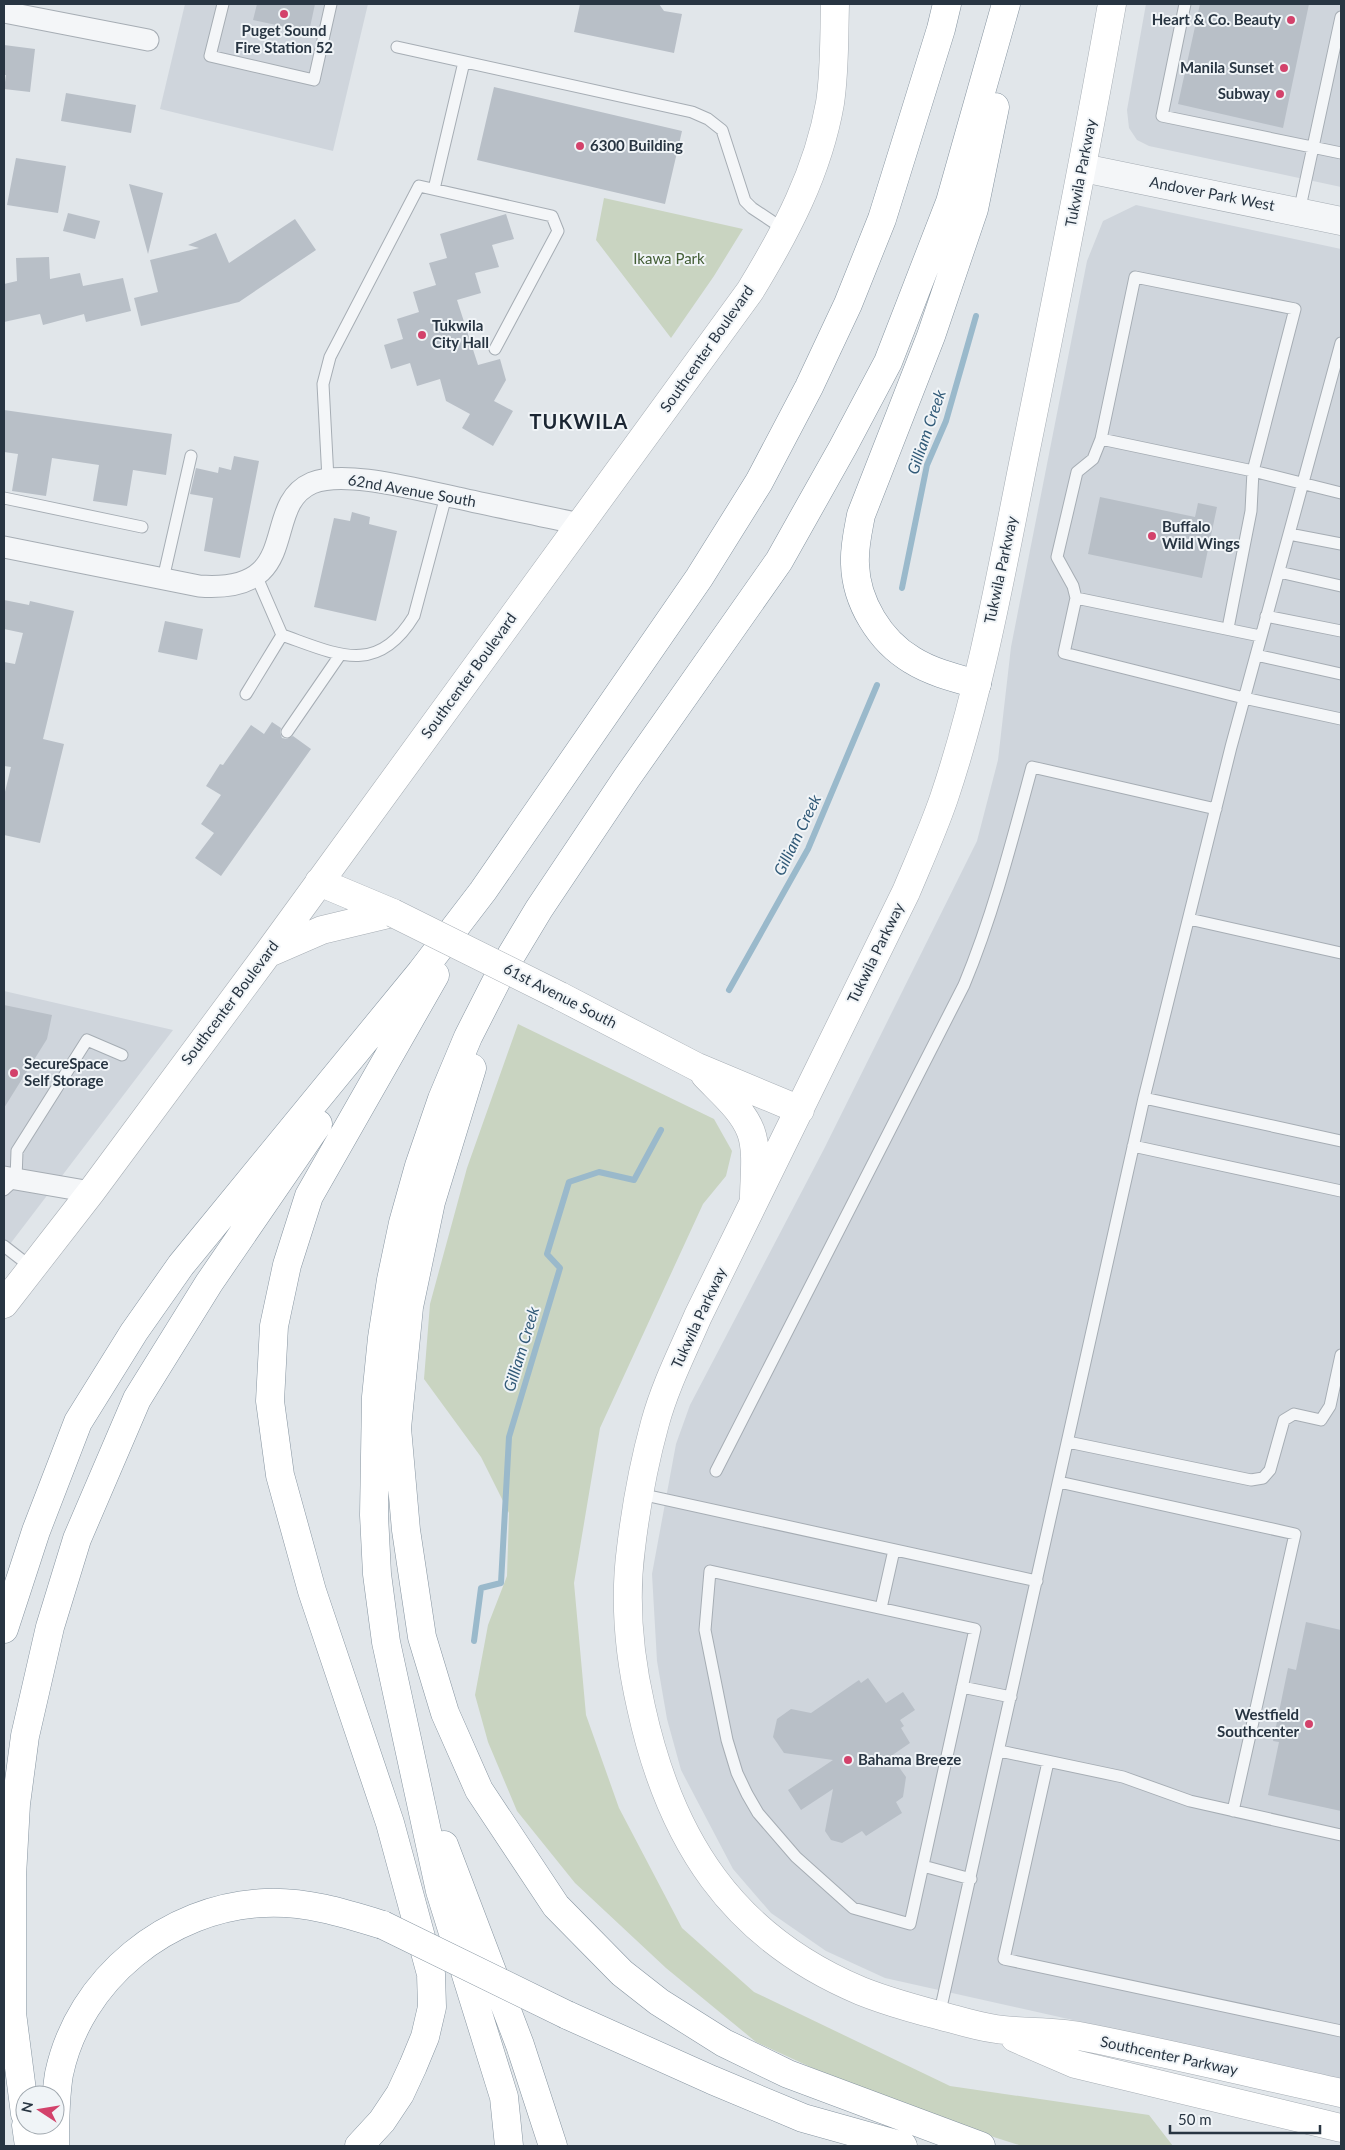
<svg xmlns="http://www.w3.org/2000/svg" width="1345" height="2150" font-family="Lato,sans-serif">
	<rect width="100%" height="100%" fill="#e1e6ea"/>
	<path fill="#cfd5dc" d="M185,4H368L333,151L160,109Z
		M1146,4H1341V187L1149,146L1137,140L1129,128L1127,110Z
		M1136,205L1341,249V2080L885,1978L826,1951L771,1913L733,1869L681,1770L667,1719L657,1661L652,1574L676,1444L690,1405L824,1149L977,841L998,760L1011,647L1087,261L1103,221Z
		M4,991L173,1030L4,1252Z"/>
	<path fill="#c9d4c1" d="M604,198L743,229L714,276L671,338L596,240Z
		M518,1024L714,1119L732,1151L726,1176L703,1204L600,1428L574,1583L586,1715L619,1808L682,1928L754,1992L950,2086L1149,2115L1173,2146H1022L893,2105L756,2042L666,1968L575,1883L517,1811L488,1742L475,1695L488,1625L507,1576L509,1513L481,1457L424,1379L430,1304L467,1168Z"/>
	<g fill="none" stroke-linecap="round" stroke-linejoin="round">
		<path stroke="#9ab9cb" stroke-width="6" d="M902,588L927,465L946,421L976,316
			M729,990L808,849L877,685
			M474,1641L481,1588L501,1583L509,1437L560,1268L547,1254L569,1182L599,1172L634,1180L661,1130"/>
	</g>
	<path fill="#b8bfc7" d="M257,4H315L309,32L253,20Z
		M580,4H659L664,11L682,14L674,53L574,32Z
		M1200,4H1309L1283,128L1178,104Z
		M4,45L35,49L30,92L4,89L6,75H4Z
		M494,87L682,131L665,204L477,160Z
		M66,93L136,105L131,133L61,121Z
		M16,158L66,166L58,213L7,205Z
		M129,184L163,193L148,254Z
		M68,213L100,221L95,239L63,231Z
		M506,214L514,239L492,245L499,267L475,273L481,293L457,300L478,365L500,359L506,380L494,401L513,411L493,446L462,428L470,414L446,401L440,379L417,386L410,363L391,369L384,345L403,339L397,319L419,312L413,292L436,285L429,263L447,258L440,234Z
		M295,219L316,250L239,302L141,326L134,298L158,292L150,260L199,248L188,245L216,233L229,263Z
		M49,257L50,279L80,273L83,286L123,278L131,311L86,322L84,314L43,325L40,314L4,322V284L17,281L16,258Z
		M4,410L172,434L166,475L133,470L127,506L93,501L99,465L52,458L46,496L12,491L18,454L4,452Z
		M234,456L259,461L240,558L204,551L213,498L190,494L196,468L218,473L219,467L231,470Z
		M1100,497L1195,517L1198,503L1217,507L1202,578L1088,554Z
		M352,512L370,517L369,524L397,531L376,621L314,607L334,518L350,521Z
		M4,600L29,605L30,601L74,611L43,739L64,744L40,843L4,835V796L11,767L4,766V662L15,664L23,633L4,629Z
		M165,621L203,629L197,660L158,652Z
		M272,722L281,728L280,732L282,738L287,739L293,736L311,749L221,876L195,858L214,833L201,824L221,795L206,786L220,764L223,765L251,725L264,734Z
		M4,1005L52,1015L47,1039L4,1108Z
		M1306,1622L1341,1630V1811L1268,1795L1279,1742L1273,1741L1288,1668L1296,1670Z
		M868,1678L886,1703L903,1692L915,1710L900,1720L904,1726L901,1728L910,1743L891,1756L906,1777L903,1797L896,1802L902,1813L866,1836L862,1831L842,1843L831,1840L825,1831L833,1789L801,1810L788,1790L833,1760L784,1753L773,1737L777,1719L791,1709L811,1713L859,1680L861,1683Z"/>
	<g fill="none" stroke-linecap="round" stroke-linejoin="round">
		<defs>
			<path id="service" d="M223,4L210,56L314,80L331,4
				M1185,4L1162,116L1341,153
				M397,47L692,112L708,119L722,130L745,201L752,208L785,230
				M434,189L464,62
				M1299,212L1341,17
				M1101,439L1253,471L1251,511L1228,628
				M328,479L323,384L330,357L419,186L552,216L558,231L495,349
				M1341,493L1253,471L1295,309L1135,277L1101,439L1093,459L1077,472L1057,557L1073,586L1076,598L1064,653L1244,698L1341,719
				M4,498L142,527
				M1289,534L1341,544
				M1279,572L1341,586
				M256,575L282,635C336,654 377,677 414,616L446,496
				M163,579L191,456
				M1076,598L1260,636
				M1266,616L1341,631
				M1256,655L1341,674
				M246,694L282,635
				M287,732L340,655
				M1189,919L1341,953
				M1144,1098L1341,1141
				M1133,1146L1341,1191
				M4,1190L16,1179L17,1151L87,1040L122,1055
				M4,1246L31,1267
				M1068,1442L1251,1480L1263,1478L1270,1470L1284,1420L1294,1414L1321,1420L1330,1406L1341,1355
				M716,1471L964,985C993,915 1012,841 1032,767L1216,809
				M1059,1482L1295,1534L1233,1811
				M640,1494L1037,1581
				M710,1571L975,1629L910,1924L853,1908L796,1857L758,1813L747,1794L737,1773L727,1740L705,1630Z
				M881,1608L894,1550
				M962,1687L1011,1697
				M1000,1751L1123,1777L1190,1801L1341,1835
				M1048,1762L1004,1959L1341,2031
				M923,1866L971,1879
				M939,2016L1144,1098L1231,747L1341,343"/>
			<path id="minor" d="M4,12L148,40
				M4,547L199,586C306,594 259,506 312,483C346,469 421,491 458,498C498,507 539,515 580,524
				M4,1177L91,1192"/>
			<path id="tertiary" d="M1083,168L1341,221"/>
			<path id="secondary" d="M1112,4C1085,156 1055,307 1024,459C1001,573 981,688 944,798C933,830 919,861 906,892L698,1316C683,1351 665,1386 655,1423C644,1463 636,1506 631,1548C624,1601 629,1655 641,1707C670,1840 732,1937 861,1991C891,2003 922,2011 953,2019C967,2023 982,2027 996,2029C1024,2033 1052,2031 1079,2036C1167,2053 1254,2074 1341,2093
				M319,882L393,913
				M269,953L322,930L393,913
				M560,996L697,1067L800,1110
				M705,1075C721,1092 743,1110 751,1132C758,1152 754,1177 754,1198
				M4,1304L91,1192L268,953L750,291C786,232 818,172 830,103C835,70 834,36 835,4
				M1015,2038L1075,2064L1341,2128"/>
			<path id="motorway" d="M977,684C955,678 931,672 912,660C880,641 856,602 855,564C854,547 858,531 861,515L931,336L974,209L995,107
				M472,1068L431,1202L409,1307L397,1428L406,1530L422,1637L445,1713L479,1790L556,1906L622,1973L659,2002L724,2043L788,2074L981,2146
				M4,1629L36,1531L78,1422L134,1332L181,1265L421,972L483,891L699,578L759,482L809,387L848,304L882,219L941,29L947,4
				M444,1845L520,2045L553,2146
				M567,2015L712,2080L803,2118L903,2146
				M25,2114L12,2013V1876L16,1804L25,1736L50,1627L77,1539L137,1399L209,1283L318,1124
				M26,2125L29,2146
				M55,2146C55,2122 55,2098 59,2074C79,1979 168,1907 265,1903C306,1901 344,1913 383,1925
				M359,2146L382,2121L400,2094L413,2066L425,2037L432,2007L431,1974L390,1823L312,1591L280,1475L270,1401L274,1326L287,1265L309,1196L435,975
				M509,2146L504,2097L440,1891L386,1642L377,1574L374,1515L376,1397L382,1338L391,1280L403,1223L419,1166L442,1099L468,1037L501,972L539,909L626,779L779,561L843,447L888,362L950,202L1006,4"/>
		</defs>
		<use href="#service" stroke="#a6adb4" stroke-width="13"/>
		<use href="#minor" stroke="#a6adb4" stroke-width="23"/>
		<use href="#tertiary" stroke="#a6adb4" stroke-width="29"/>
		<use href="#secondary" stroke="#a6adb4" stroke-width="29"/>
		<use href="#motorway" stroke="#8795a1" stroke-width="29"/>
		<use href="#service" stroke="#f4f6f8" stroke-width="11"/>
		<use href="#minor" stroke="#f4f6f8" stroke-width="21"/>
		<use href="#tertiary" stroke="#f4f6f8" stroke-width="28"/>
		<use href="#secondary" stroke="#fff" stroke-width="28"/>
		<use href="#motorway" stroke="#fff" stroke-width="28"/>
		<defs>
			<path id="secondary-bridge" d="M393,913L560,996"/>
			<path id="motorway-bridge" d="M383,1925L567,2015"/>
		</defs>
		<use href="#secondary-bridge" stroke="#a6adb4" stroke-width="29" stroke-linecap="butt"/>
		<use href="#motorway-bridge" stroke="#8795a1" stroke-width="29" stroke-linecap="butt"/>
		<use href="#secondary-bridge" stroke="#fff" stroke-width="28"/>
		<use href="#motorway-bridge" stroke="#fff" stroke-width="28"/>
	</g>
	<g fill="#d3426b" stroke="#f0f4f7" stroke-width="2">
		<circle cx="284" cy="14" r="5"/>
		<circle cx="1291" cy="20" r="5"/>
		<circle cx="1284" cy="68" r="5"/>
		<circle cx="1280" cy="94" r="5"/>
		<circle cx="580" cy="146" r="5"/>
		<circle cx="422" cy="335" r="5"/>
		<circle cx="1152" cy="536" r="5"/>
		<circle cx="14" cy="1073" r="5"/>
		<circle cx="1309" cy="1724" r="5"/>
		<circle cx="848" cy="1760" r="5"/>
	</g>
	<g text-anchor="middle" stroke-width="4" stroke-linejoin="round" paint-order="stroke">
		<g font-size="15" font-weight="bold" fill="#283542" stroke="#f0f4f7" text-anchor="start">
			<text x="1281" y="25" text-anchor="end">Heart &amp; Co. Beauty</text>
			<text x="284" y="36" text-anchor="middle">Puget Sound<tspan x="284" dy="17">Fire Station 52</tspan></text>
			<text x="1274" y="73" text-anchor="end">Manila Sunset</text>
			<text x="1270" y="99" text-anchor="end">Subway</text>
			<text x="590" y="151">6300 Building</text>
			<text x="432" y="331">Tukwila<tspan x="432" dy="17">City Hall</tspan></text>
			<text x="1162" y="532">Buffalo<tspan x="1162" dy="17">Wild Wings</tspan></text>
			<text x="24" y="1069">SecureSpace<tspan x="24" dy="17">Self Storage</tspan></text>
			<text x="1299" y="1720" text-anchor="end">Westfield<tspan x="1299" dy="17">Southcenter</tspan></text>
			<text x="858" y="1765">Bahama Breeze</text>
		</g>
		<g font-size="15" fill="#283542" stroke="#f0f4f7">
			<text transform="translate(1081 173) rotate(-79)" y="5">Tukwila Parkway</text>
			<text transform="translate(1212 194) rotate(11)" y="5">Andover Park West</text>
			<text transform="translate(707 349) rotate(-55)" y="5">Southcenter Boulevard</text>
			<text transform="translate(412 491) rotate(10)" y="5">62nd Avenue South</text>
			<text transform="translate(1001 570) rotate(-78)" y="5">Tukwila Parkway</text>
			<text transform="translate(469 676) rotate(-54)" y="5">Southcenter Boulevard</text>
			<text transform="translate(876 953) rotate(-64)" y="5">Tukwila Parkway</text>
			<text transform="translate(560 996) rotate(27)" y="5">61st Avenue South</text>
			<text transform="translate(230 1003) rotate(-53)" y="5">Southcenter Boulevard</text>
			<text transform="translate(699 1318) rotate(-65)" y="5">Tukwila Parkway</text>
			<text transform="translate(1169 2056) rotate(12)" y="5">Southcenter Parkway</text>
		</g>
		<g font-size="15" fill="#435e35" stroke="#f0f4f7">
			<text x="669" y="264">Ikawa Park</text>
		</g>
		<g font-size="16" font-style="italic" fill="#315a78" stroke="#f0f4f7">
			<text transform="translate(926 432) rotate(-71)" y="6">Gilliam Creek</text>
			<text transform="translate(797 835) rotate(-64)" y="6">Gilliam Creek</text>
			<text transform="translate(521 1349) rotate(-73)" y="6">Gilliam Creek</text>
		</g>
		<g font-size="20" font-weight="bold" letter-spacing="1" fill="#1b2633" stroke="#f0f4f7">
			<text x="579" y="429">TUKWILA</text>
		</g>
	</g>
	<rect width="1345" height="2150" fill="none" stroke="#283542" stroke-width="10"/>
	<g transform="translate(40 2110) rotate(282)"><circle r="24" fill="#f0f4f7" stroke="#a0a8af"/>
	<path d="M0-4L9 19L0 12L-9 19Z" fill="#d3426b"/>
	<text y="-8" font-size="14" font-weight="bold" text-anchor="middle" fill="#283542">N</text>
	</g>
	<path d="M1170 2125v8h150v-8" fill="none" stroke="#283542" stroke-width="2.5"/>
	<text x="1178" y="2125" font-size="15" fill="#283542" stroke="#f0f4f7" stroke-width="4" paint-order="stroke">50 m</text>
</svg>
